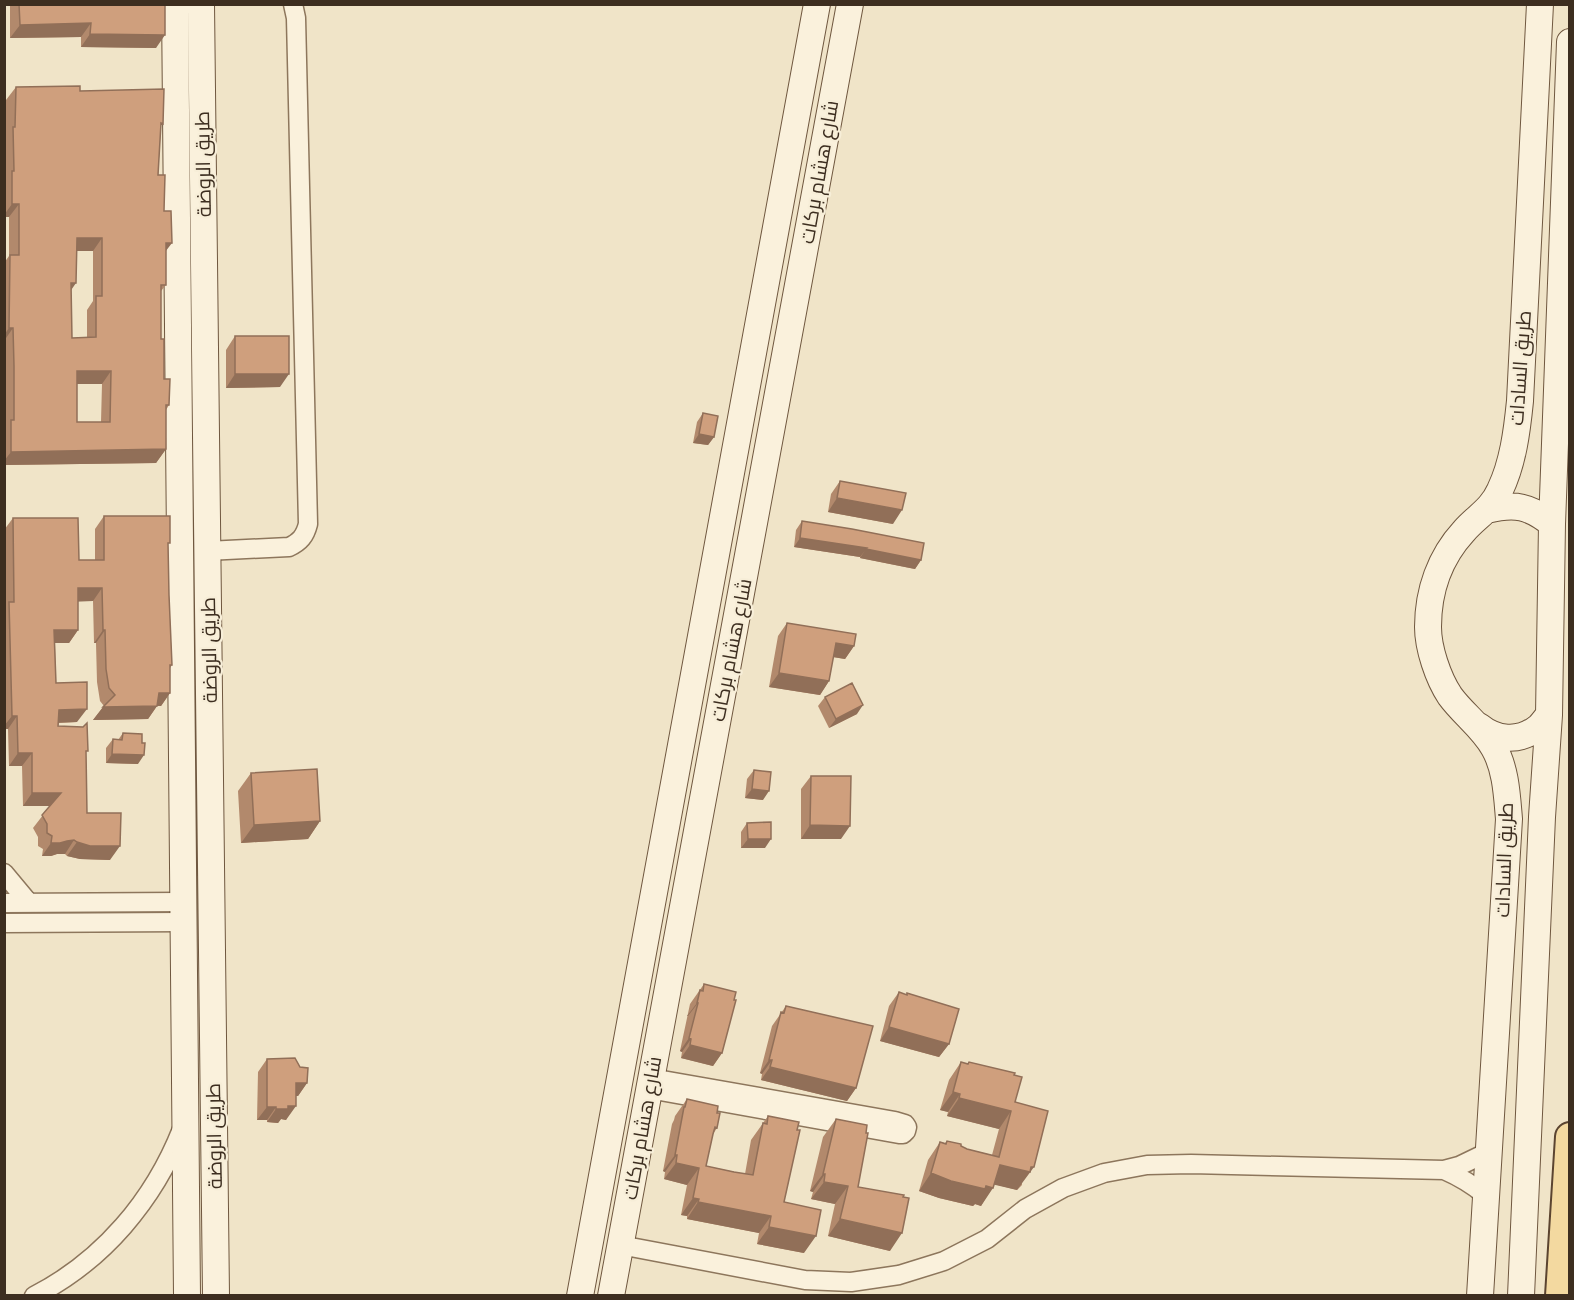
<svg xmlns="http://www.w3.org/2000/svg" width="1574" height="1300" font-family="'Source Serif 4',Cairo,serif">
	<rect width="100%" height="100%" fill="#f0e4c8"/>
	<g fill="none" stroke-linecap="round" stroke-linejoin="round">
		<defs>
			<path id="street" d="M207,551L289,547C300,542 305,536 308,524L296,18L293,4
				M4,873L29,903
				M4,903L183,902
				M4,923L183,922
				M649,1089L899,1134H903L906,1131L907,1127L905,1124L895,1121L651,1078
				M1444,1170C1460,1177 1472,1184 1485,1195
				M620,1245L805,1280L851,1282L899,1275L944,1261L987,1239L1025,1209L1063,1188L1104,1173L1147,1165L1191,1164L1444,1170L1459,1166L1488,1152
				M34,1296C103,1261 154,1200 182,1129"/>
			<path id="secondary" d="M175,4L187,1296
				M201,4L216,1296
				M1487,510C1515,503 1530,506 1552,524
				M1479,726C1496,740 1518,742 1536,729C1541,726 1545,719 1549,715
				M580,1296L817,4
				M611,1296L850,4
				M1480,1296L1509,819C1507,796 1506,769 1494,748C1483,728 1463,714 1450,696C1438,678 1428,648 1428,627C1428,591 1440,557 1464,531C1477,516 1491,510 1500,490C1513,463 1517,431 1520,401L1540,4
				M1521,1296L1542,817L1549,715L1552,524L1570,42"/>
			<path id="primary" d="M1560,1296L1570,1137"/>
		</defs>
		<use href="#street" stroke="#8d765c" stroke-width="21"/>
		<use href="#secondary" stroke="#6f573f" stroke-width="28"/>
		<use href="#primary" stroke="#5b4430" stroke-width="32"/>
		<use href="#street" stroke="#faf1dc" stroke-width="18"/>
		<use href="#secondary" stroke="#faf1dc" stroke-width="26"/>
		<use href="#primary" stroke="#f3d9a0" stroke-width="28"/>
	</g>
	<path fill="#b2896c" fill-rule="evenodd" d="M10,4H165L156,48L81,47V37L10,38Z
		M16,87L80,91L161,127L158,175L164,211L166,252V285L161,291V339L164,379L169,405L166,410V449L156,463L4,465V263L9,256V217H4V140L6,138V100ZM77,251H93V301L87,310V338H72L71,290ZM77,384H102L101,422H77Z
		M235,336L280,387L226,388V350Z
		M703,413L714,437L708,445L693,443L697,422Z
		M840,481L893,524L828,512L831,494Z
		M104,516L168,546L169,595L172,665L170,668V693L161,706H157L148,719L93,720L104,706L100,701L97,682L96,643H94L93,601H78V630L69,643H55L56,683L77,722L59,723L58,726L86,754L87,813L110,860L80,859L67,856L65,854H57L51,856H42L43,849L38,846V837L33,828L50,806H23L22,766H9L8,729H4V530L13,518L79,560H95V529Z
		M802,521L921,560L915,569L860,558V557L794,547L796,530Z
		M787,623L854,646L845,659L833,657L829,681L820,695L769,687L778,636Z
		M825,697L857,714L829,728L818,706Z
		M123,733L138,764L106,763V748L113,739L118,740Z
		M754,770L763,800L745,798L747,779Z
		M251,773L320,821L308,839L241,843L238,791Z
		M811,776L841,839H801V789Z
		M747,823L765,848H741V832Z
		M704,984L722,1053L713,1066L681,1058L682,1052L680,1051L690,1004Z
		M899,992L906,995L907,993L949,1044L939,1057L880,1041L889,1006Z
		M786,1006L856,1088L847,1101L761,1080L762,1074L760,1073L772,1026Z
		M267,1059L307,1083L298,1096H296L286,1120L281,1119L278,1123L267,1122V1120H257L258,1072Z
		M961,1062L967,1064L969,1062L1015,1102L1022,1185L1017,1190L994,1184L981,1206L975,1204L973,1206L939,1198L919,1191L928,1160L940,1142L945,1143L947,1141L967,1149L992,1155L999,1129L947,1116L948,1112L940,1110L949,1080Z
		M687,1099L717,1113V1128L713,1134L706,1166L745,1174L751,1140L768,1116L784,1202L804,1253L757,1244L759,1233L687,1219V1216L681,1215L687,1185L664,1179L665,1172L663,1171L672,1124L674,1120L675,1116Z
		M836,1119L858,1187L890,1251L828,1236L835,1204L811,1199L813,1192L810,1191L823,1137Z"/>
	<path fill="#916f58" d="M91,23L81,37L10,38L20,25Z
		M90,34L165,35L156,48L81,47Z
		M12,204H19L9,217H4V215Z
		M77,238H102L93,251H68Z
		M166,243H172L162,256Z
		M71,283H76L67,296Z
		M9,328H13L4,341V335Z
		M77,371H111L102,384H67Z
		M235,374H289L280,387L226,388Z
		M699,434L714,437L708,445L693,443Z
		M166,449L156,463L4,465V461L11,452Z
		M837,498L902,510L893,524L828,512Z
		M800,538L867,548L860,557L794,547Z
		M866,549L921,560L915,569L860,558Z
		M78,588H102L93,601L69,602Z
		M54,630H78L69,643H45Z
		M103,630H105L96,643H94Z
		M836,643L854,646L845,659L827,656Z
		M779,673L829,681L820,695L769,687Z
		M159,693H170L161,706H150Z
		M863,705L857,714L829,728L836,719Z
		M157,706L148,719L93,720L103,707Z
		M87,709L77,722L49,723L59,710Z
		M12,716H17L8,729H4V726Z
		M18,753H32L22,766H9Z
		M112,754L144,755L138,764L106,763Z
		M752,789L769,791L763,800L745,798Z
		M32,793H61L52,806H23Z
		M320,821L308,839L241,843L254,825Z
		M810,825L850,826L841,839H801Z
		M748,839H771L765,848H741Z
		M74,840L65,854H57L51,856H42L51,843Z
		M77,842L120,846L110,860L80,859L67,856Z
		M697,1003H698L688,1016H687Z
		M889,1027L949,1044L939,1057L880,1041Z
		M689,1038L691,1039L682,1052L680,1051Z
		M690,1045L722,1053L713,1066L681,1058Z
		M769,1060H772L762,1074L760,1073Z
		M770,1067L856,1088L847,1101L761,1080Z
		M296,1083H307L298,1096H286Z
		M953,1092L960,1094L948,1112L940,1110Z
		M959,1098L1011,1111L999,1129L947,1116Z
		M288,1106H296L286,1120L281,1119L278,1123L267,1122L276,1109Z
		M267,1107H276L267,1120H257Z
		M675,1155H677L665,1172L663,1171Z
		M676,1163L699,1168L687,1185L664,1179Z
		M1000,1165L1031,1167H1034L1017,1190L987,1183Z
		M931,1173L986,1186L993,1188L981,1206L975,1204L973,1206L939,1198L919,1191Z
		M823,1174H825L813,1192L810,1191Z
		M824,1182L848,1186L835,1204L811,1199Z
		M693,1198L699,1199L687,1216L681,1215Z
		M698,1202L771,1216L759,1233L687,1219Z
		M840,1219L902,1233L890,1251L828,1236Z
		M769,1227L816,1236L804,1253L757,1244Z"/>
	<path fill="#cf9f7d" stroke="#916f58" stroke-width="1.5" fill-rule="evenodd" d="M19,4H165V35L90,34L91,23L20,25Z
		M80,86V91L164,89L163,124L161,123L158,175H165L164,211H171L172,243H166V285H161V339H164V379H170L169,405H166V449L11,452V420H14V366L13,328H9L10,255H19V204H12V171H14L13,127H15L16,87ZM77,238H102V296H96V337L72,338L71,283H76ZM77,371H111L110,422H77Z
		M235,336H289V374H235Z
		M703,413L718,416L714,437L699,434Z
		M840,481L906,493L902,510L837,498Z
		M104,516H170V543H168L169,595L172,665H170V693H159L157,706L103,707L115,695L109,688L106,669L105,630H103L102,588H78V630H54L56,683L87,682V709L59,710L58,726L83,727L87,723L88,751H86L87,813H121L120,846H90L77,842L74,840L67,841L60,843H51L52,836L47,833V824L42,815L61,793H32V753H18L17,716H12L9,602H14L13,518H78L79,560H104Z
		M802,521L852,529L924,543L921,560L866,549L867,548L800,538Z
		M787,623L856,634L854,646L836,643L829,681L779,673Z
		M852,683L863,705L836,719L825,697Z
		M123,733L142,734V743H145L144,755L112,754L113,739L122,740Z
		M317,769L320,821L254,825L251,773Z
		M754,770L771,772L769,791L752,789Z
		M811,776H851L850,826L810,825Z
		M771,822V839H748L747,823Z
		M704,984L736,992L734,1000H736L722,1053L690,1045L691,1039L689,1038L698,1003H697L700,990L703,991Z
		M899,992L907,995V993L959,1009L949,1044L889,1027Z
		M786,1006L873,1026L856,1088L770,1067L772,1060H769L781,1012L784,1013Z
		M295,1058L300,1067L308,1068L307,1083H296V1106H288V1109H276V1107H267V1059Z
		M961,1062L968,1064L969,1062L1015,1073L1014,1075L1022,1077L1015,1102L1048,1111L1034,1167H1031L1030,1172L1000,1165L993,1188L986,1186L985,1189L951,1181L931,1173L940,1142L946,1144L947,1141L961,1144V1146L967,1149L999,1157L1011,1111L959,1098L960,1094L953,1092Z
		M687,1099L718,1106L717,1113H720L717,1128L715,1127L713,1134L706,1166L734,1172L753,1175L763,1123L767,1124L768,1116L799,1122L797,1130H800L784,1202L821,1210L816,1236L769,1227L771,1216L698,1202L699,1199L693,1198L699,1168L676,1163L677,1155H675L684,1107H685Z
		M836,1119L867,1125L866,1133H868L858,1187L904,1195L903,1197L909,1198L902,1233L840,1219L848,1186L824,1182L825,1174H823Z"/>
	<g text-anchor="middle" stroke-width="4.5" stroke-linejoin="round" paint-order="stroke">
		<g font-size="20" fill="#3d2e20" stroke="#f7eed8">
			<text transform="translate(203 164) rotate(-91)" y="7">طريق الروضة</text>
			<text transform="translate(819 172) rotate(-80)" y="7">شارع هشام بركات</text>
			<text transform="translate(1520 368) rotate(-86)" y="7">طريق السادات</text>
			<text transform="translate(209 650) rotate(-91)" y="7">طريق الروضة</text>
			<text transform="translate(731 650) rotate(-79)" y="7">شارع هشام بركات</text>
			<text transform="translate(1504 860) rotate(-88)" y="7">طريق السادات</text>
			<text transform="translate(642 1128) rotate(-80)" y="7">شارع هشام بركات</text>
			<text transform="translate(214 1136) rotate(-91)" y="7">طريق الروضة</text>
		</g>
	</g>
	<rect width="1574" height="1300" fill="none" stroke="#3d2e20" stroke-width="12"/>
</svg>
